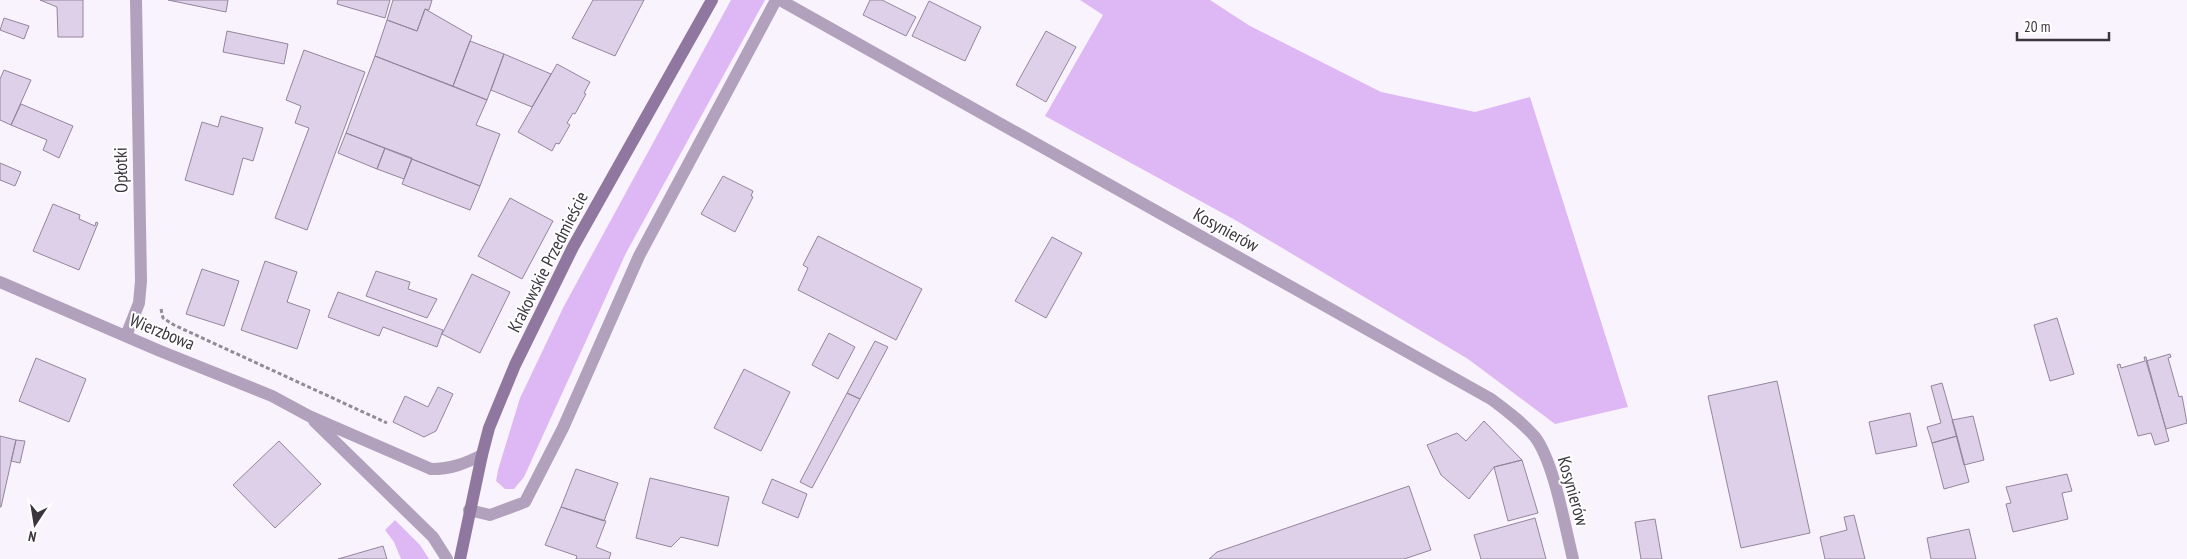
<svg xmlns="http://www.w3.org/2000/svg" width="2187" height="559" font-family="'PT Sans Narrow',sans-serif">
	<rect width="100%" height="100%" fill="#f9f3fd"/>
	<path fill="#deb8f4" d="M731,0H765L626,253L524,477L514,489H505L496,481L498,470L520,398L564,306Z
		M1080,0H1210L1250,26L1381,92L1475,112L1530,97L1628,407L1555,424L1468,359L1237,221L1045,116L1103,15Z
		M395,520L420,545L429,559H401L394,542L385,530Z"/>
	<path fill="#ded0e8" stroke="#93869c" d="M40,0H83V37H58L57,7Z
		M168,0H228L226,12Z
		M338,0H390L385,18L337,4Z
		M393,0H432L429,10L425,9L417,31L387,20Z
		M593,0H644L615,56L572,38Z
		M870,0H882L916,17L906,36L863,15Z
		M929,1L981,27L965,61L912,36Z
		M425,9L472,36L453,86L375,56L387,20L417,31Z
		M4,18L29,26L24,39L0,30Z
		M227,31L288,44L284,64L223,52Z
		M1046,31L1076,47L1046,102L1016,85Z
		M470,41L504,54L487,100L453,86Z
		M304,50L365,72L307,230L275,218L309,128L295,123L301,106L286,100Z
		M504,54L551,74L532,107L491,90Z
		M375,56L487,100L476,125L500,134L480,186L346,133Z
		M557,64L590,82L584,93L586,94L575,114L573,113L567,123L570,125L559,144L556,143L552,151L518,132Z
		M4,70L31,80L11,125L0,120V79Z
		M21,104L73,126L59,158L43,150L47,140L11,125Z
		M221,116L263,128L253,161L243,158L233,195L185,180L202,122L218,127Z
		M346,133L385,148L377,169L338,153Z
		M385,148L412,158L404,179L377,169Z
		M412,159L480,186L470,210L402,184Z
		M0,163L21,172L15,186L0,180Z
		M723,176L753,191L751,196L753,197L735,232L701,214Z
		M510,198L553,221L522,279L478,256Z
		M53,204L80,215L79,219L95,226L96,222L98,223L79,270L33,251Z
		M818,236L922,289L896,340L798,290L808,268L803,265Z
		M1052,237L1082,253L1046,318L1015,301Z
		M265,261L297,272L287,302L310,310L297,349L241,330Z
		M202,269L239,281L224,326L186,314Z
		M376,271L410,282L408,289L437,299L427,318L366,296Z
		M472,274L510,292L480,353L442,334Z
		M338,292L443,330L437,347L383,327L379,336L328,317Z
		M2057,318L2074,374L2050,381L2034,325Z
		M829,333L855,347L838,379L812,365Z
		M875,341L888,347L860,399L847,393Z
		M2170,354L2171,357L2168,358L2179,397L2182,396L2187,423L2166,429L2146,361Z
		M2144,357H2146L2169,441L2155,445L2151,433L2138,436L2117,365L2120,364L2121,368L2145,361Z
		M36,358L86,379L69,422L19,401Z
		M744,369L790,392L761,451L714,428Z
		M1777,381L1810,533L1741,548L1708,396Z
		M1942,383L1957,436L1932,443L1927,427L1941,423L1931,386Z
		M438,387L453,394L436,431L424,437L393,422L405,396L428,407Z
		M847,393L860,399L812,488L800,482Z
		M1910,413L1917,446L1876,454L1869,422Z
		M1973,416L1984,460L1964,465L1952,420Z
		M1484,421L1522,460L1494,467L1469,499L1441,475L1427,445L1457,433L1466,441Z
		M0,436L16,440L1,507H0Z
		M1957,436L1969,482L1944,489L1932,443Z
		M16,440L25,441L20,463L11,461Z
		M279,441L321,484L275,528L233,485Z
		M1522,460L1538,513L1508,521L1494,467Z
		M576,469L618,483L604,521L561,507Z
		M2067,474L2072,491L2062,493L2068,519L2013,532L2006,504L2011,503L2006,487Z
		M650,478L729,497L718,546L681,537L671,547L636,538Z
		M772,479L807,494L798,518L762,503Z
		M1409,486L1431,550L1404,559H1209L1217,552Z
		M561,507L606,521L596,547L611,553L609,559H576L577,556L545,545Z
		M1854,515L1865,559H1825L1820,537L1847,530L1844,517Z
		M1535,518L1546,559H1481L1474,535Z
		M1655,519L1662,559H1641L1635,522Z
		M1969,529L1976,559H1931L1927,538Z
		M383,546L387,559H338Z"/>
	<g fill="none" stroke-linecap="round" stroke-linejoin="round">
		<path stroke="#918b95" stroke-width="3" stroke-dasharray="4 2.5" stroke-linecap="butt" d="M161,309L163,318L174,325L387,423"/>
		<path stroke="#b1a1bc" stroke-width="12" d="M469,510L490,515L525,502L563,428L639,256L776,0"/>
		<path stroke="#b1a1bc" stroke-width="12" d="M780,0L1491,399C1507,411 1522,422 1535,437C1554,462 1565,527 1573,559
			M0,282L160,351L272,396L309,416L431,469C451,469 464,464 482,455
			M126,336L139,303L141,281L136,0
			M314,421L433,537L447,559"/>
		<path stroke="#90779f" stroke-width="12" d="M460,559L482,455L489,428L515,365L573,247L712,0"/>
	</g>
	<g text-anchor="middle" stroke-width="4" stroke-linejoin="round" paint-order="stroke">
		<g font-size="18" fill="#3b353e" stroke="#fff">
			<text transform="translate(121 170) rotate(-91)" y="6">Opłotki</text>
			<text transform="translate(1226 230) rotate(29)" y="6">Kosynierów</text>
			<text transform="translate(548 262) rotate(-63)" y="6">Krakowskie Przedmieście</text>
			<text transform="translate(162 332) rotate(22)" y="6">Wierzbowa</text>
			<text transform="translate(1573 491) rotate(74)" y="6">Kosynierów</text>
		</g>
	</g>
	<g transform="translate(35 524) rotate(192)" stroke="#ffffff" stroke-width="4" paint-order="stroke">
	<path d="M0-4L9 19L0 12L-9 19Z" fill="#3b353e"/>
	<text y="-8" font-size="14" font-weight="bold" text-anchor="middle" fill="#3b353e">N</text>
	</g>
	<path d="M2017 32v8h92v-8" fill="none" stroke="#3b353e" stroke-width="2.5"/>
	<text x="2024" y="32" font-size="15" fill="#3b353e" stroke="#ffffff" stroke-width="4" paint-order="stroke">20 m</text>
</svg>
